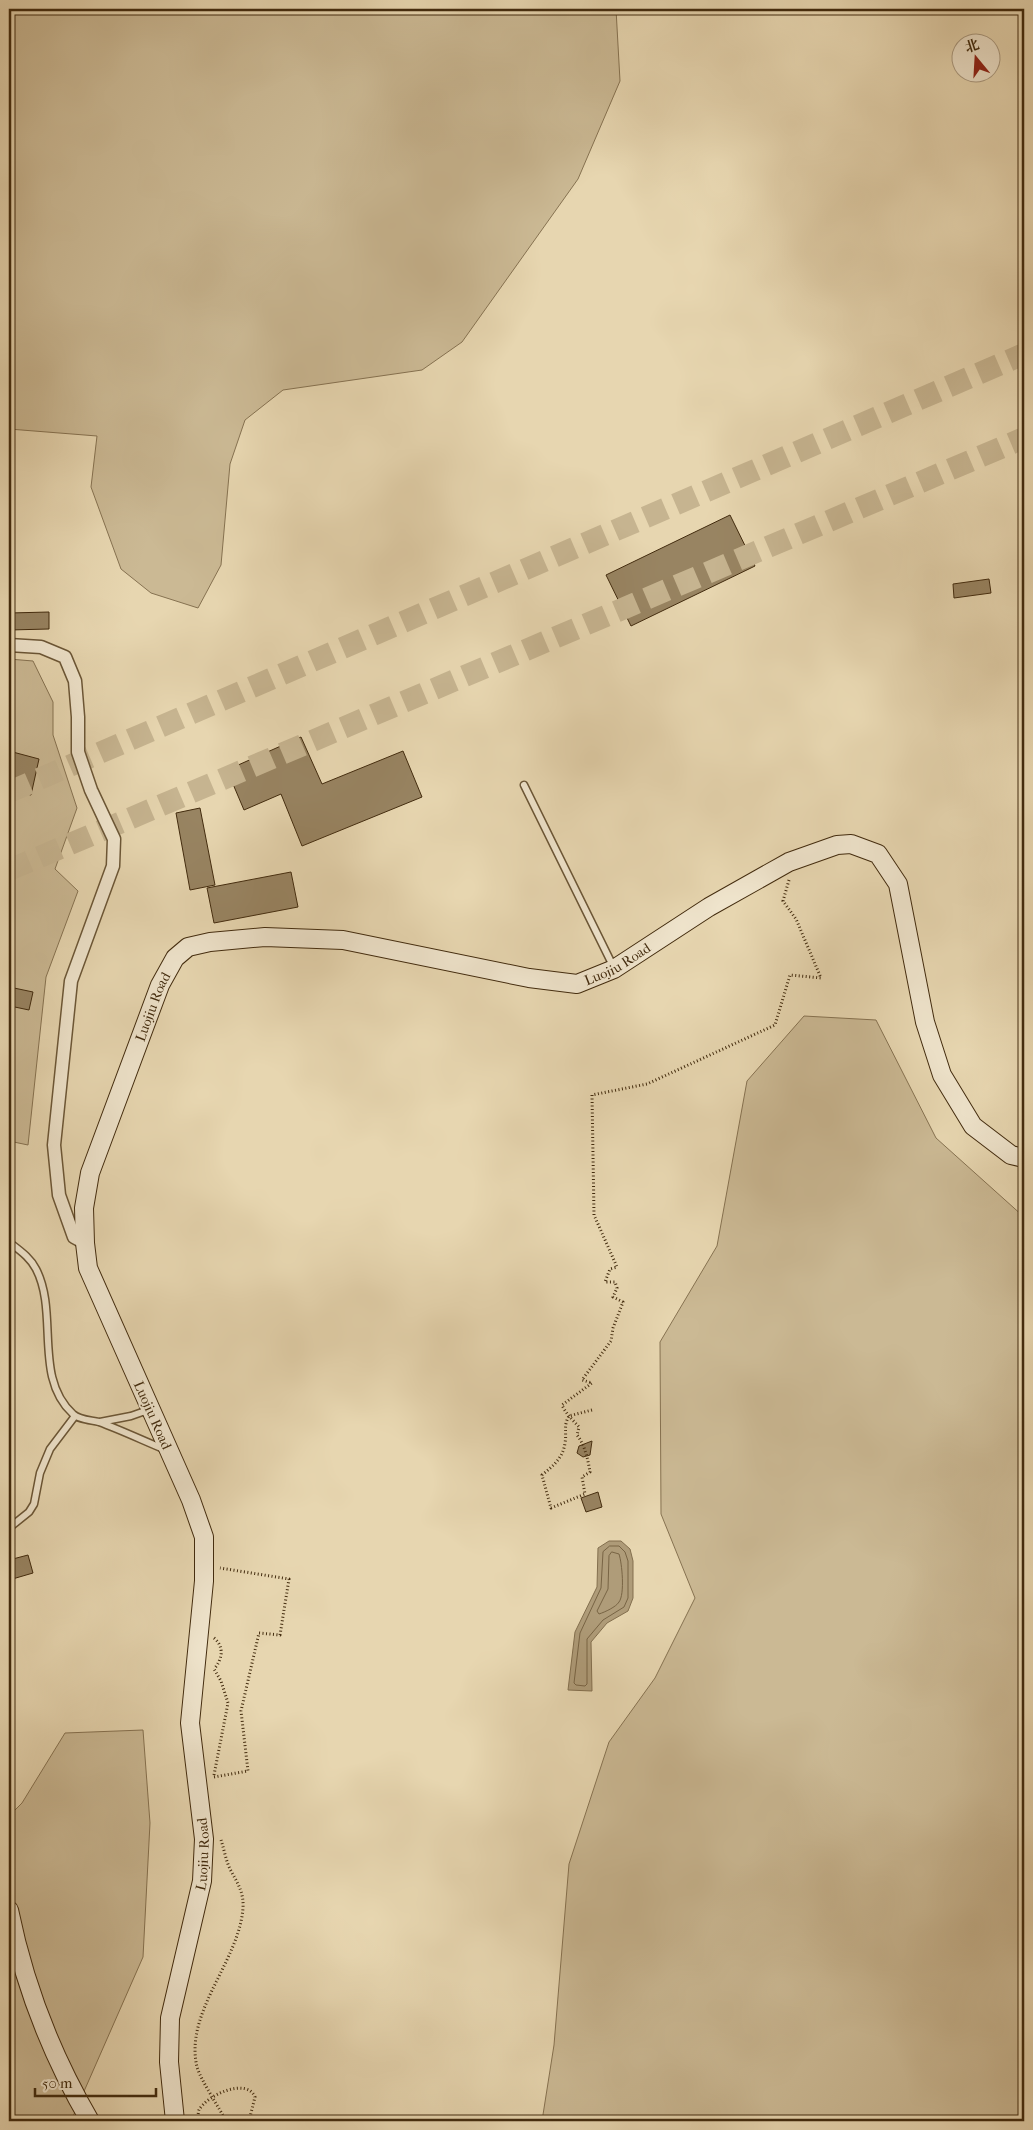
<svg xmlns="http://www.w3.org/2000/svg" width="1033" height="2130" font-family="'IM FELL French Canon','Noto Serif SC',serif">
	<rect width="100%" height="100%" fill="#e7d6b0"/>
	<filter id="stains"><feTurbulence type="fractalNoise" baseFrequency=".004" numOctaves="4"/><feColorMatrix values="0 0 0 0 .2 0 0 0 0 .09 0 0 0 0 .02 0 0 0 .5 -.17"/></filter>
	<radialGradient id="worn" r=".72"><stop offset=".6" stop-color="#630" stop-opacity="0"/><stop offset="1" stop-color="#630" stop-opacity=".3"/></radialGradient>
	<path fill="#cbb994" stroke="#867251" d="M9,9H616L620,81L578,179L462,342L422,370L283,390L245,420L230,464L221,565L198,608L151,593L121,569L91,487L97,436L9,429Z
		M9,659L33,661L53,702V735L77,808L55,869L78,891L46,977L28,1145L9,1141Z
		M804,1016L876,1020L936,1138L1024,1217V2121H542L554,2045L569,1864L609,1742L655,1678L695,1598L661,1514L660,1342L717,1246L747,1081Z
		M143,1730L150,1823L143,1957L71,2121H9V1816L22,1803L65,1733Z"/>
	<path fill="#af9c79" stroke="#836f4e" d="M609,1541H621L630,1549L633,1561V1598L628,1611L607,1623L591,1642L592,1691L568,1690L575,1632L597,1587L598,1548Z"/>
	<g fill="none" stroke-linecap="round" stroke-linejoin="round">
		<path stroke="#786444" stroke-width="1" d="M610,1546H619L625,1552L628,1561V1598L624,1607L603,1620L587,1639V1684L585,1686L576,1685L574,1683L580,1633L601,1588L603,1552Z
			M612,1552L619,1554C622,1563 625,1594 619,1602C616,1607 605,1612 599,1614L597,1611L608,1589L609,1556Z"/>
	</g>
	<path fill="#988462" stroke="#422b0e" d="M730,515L755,566L631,626L606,575Z
		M989,579L991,593L954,598L953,584Z
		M49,612V629L9,630V613Z
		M301,737L322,784L403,751L422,797L302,846L281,794L244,810L227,770Z
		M9,751L39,759L31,795L9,790Z
		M200,808L215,885L190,890L176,813Z
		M291,872L298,907L214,923L207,888Z
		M14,988L33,992L29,1010L10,1006Z
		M592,1441L590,1455L583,1457L577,1453L579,1446Z
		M598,1492L602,1507L586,1512L581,1498Z
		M28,1555L33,1573L9,1580V1560Z"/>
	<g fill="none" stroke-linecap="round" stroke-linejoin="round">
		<path stroke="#c6b490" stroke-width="22" stroke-dasharray="22 11" stroke-linecap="butt" d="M9,792L1024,354
			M9,870L1024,438"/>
		<defs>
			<path id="lane" d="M524,785L614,968
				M9,1242C19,1250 30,1257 36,1269C59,1313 33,1378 73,1414C79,1420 91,1420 99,1422C121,1430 144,1441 166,1450
				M100,1422L131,1416L148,1410
				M9,1528L29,1512L34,1504L40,1473L50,1449L75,1416"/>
			<path id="street" d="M9,645L41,647L65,657L75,681L78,717V752L91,790L114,839L113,866L71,981L54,1145L59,1195L74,1237L85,1243"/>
			<g id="secondary">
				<path d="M9,1910C24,1984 52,2056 90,2121"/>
				<path id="s1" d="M175,2121L169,2062L170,2018L202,1881L204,1839L190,1723L204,1581V1537L191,1500L88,1268L85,1243L84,1208L90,1173L160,985L175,958L188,947L210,942L265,937L343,940L529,978L577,984L614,969L709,907L789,862L837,845L851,844L878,854L898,884L925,1022L942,1075L973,1126L1011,1155L1024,1158"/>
			</g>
		</defs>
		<use href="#lane" stroke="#6b5636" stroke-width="9"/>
		<use href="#street" stroke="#6b5636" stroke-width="15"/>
		<use href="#secondary" stroke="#422b0e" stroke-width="20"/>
		<path stroke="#422b0e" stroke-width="3" stroke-dasharray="1 2.5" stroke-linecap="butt" d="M592,1410L569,1416C563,1426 567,1433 565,1443C563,1458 553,1466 542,1475L551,1508L585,1494L582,1477L590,1472C588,1460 585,1445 577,1435L579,1427C573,1420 566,1414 562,1405L592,1383L582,1380L611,1341L613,1328L623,1302L613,1297L617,1288L615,1282H605L610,1269L617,1267L594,1215L592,1095L647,1084L775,1025L790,975L821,978L796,919L783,901L789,880
			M214,1638C225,1647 222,1660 214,1669
			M214,1775L228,1703L221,1681L214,1669
			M214,1777L248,1771L241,1711L259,1633L280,1635L289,1579L220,1568
			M221,1840C224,1849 226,1861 230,1869C237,1882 244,1892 243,1908C239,1962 184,2012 197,2067C201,2081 219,2107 226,2121
			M197,2121C198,2118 198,2113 199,2110C207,2095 247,2077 255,2097L249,2121"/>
		<use href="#lane" stroke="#efe4cc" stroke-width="6"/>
		<use href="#street" stroke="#efe4cc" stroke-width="12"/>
		<use href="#secondary" stroke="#efe4cc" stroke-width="18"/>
	</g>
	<g text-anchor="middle" stroke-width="4" stroke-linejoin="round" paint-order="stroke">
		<g font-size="14" fill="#422b0e" stroke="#efe4cc">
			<text dy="5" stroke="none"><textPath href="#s1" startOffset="1666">Luojiu Road</textPath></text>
			<text dy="5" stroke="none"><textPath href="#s1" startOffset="1156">Luojiu Road</textPath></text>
			<text transform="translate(153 1415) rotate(66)" y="5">Luojiu Road</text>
			<text dy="5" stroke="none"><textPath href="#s1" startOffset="271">Luojiu Road</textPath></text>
		</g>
	</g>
	<rect width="1033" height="2130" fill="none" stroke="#e7d6b0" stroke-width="30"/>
	<rect x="10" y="10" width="1013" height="2110" fill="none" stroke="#422b0e" stroke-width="2.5"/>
	<rect x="15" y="15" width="1003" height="2100" fill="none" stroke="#422b0e"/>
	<g transform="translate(976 58) rotate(342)"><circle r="24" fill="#efe4cc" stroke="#aa9a80"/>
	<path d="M0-4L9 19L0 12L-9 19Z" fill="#8f2418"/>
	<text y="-8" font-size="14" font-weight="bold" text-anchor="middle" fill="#422b0e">北</text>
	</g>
	<path d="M35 2088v8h121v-8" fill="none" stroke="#422b0e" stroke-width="2.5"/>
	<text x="42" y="2088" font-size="15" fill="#422b0e" stroke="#efe4cc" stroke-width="4" paint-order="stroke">50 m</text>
	<rect width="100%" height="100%" filter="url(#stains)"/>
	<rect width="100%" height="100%" fill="url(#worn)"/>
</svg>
